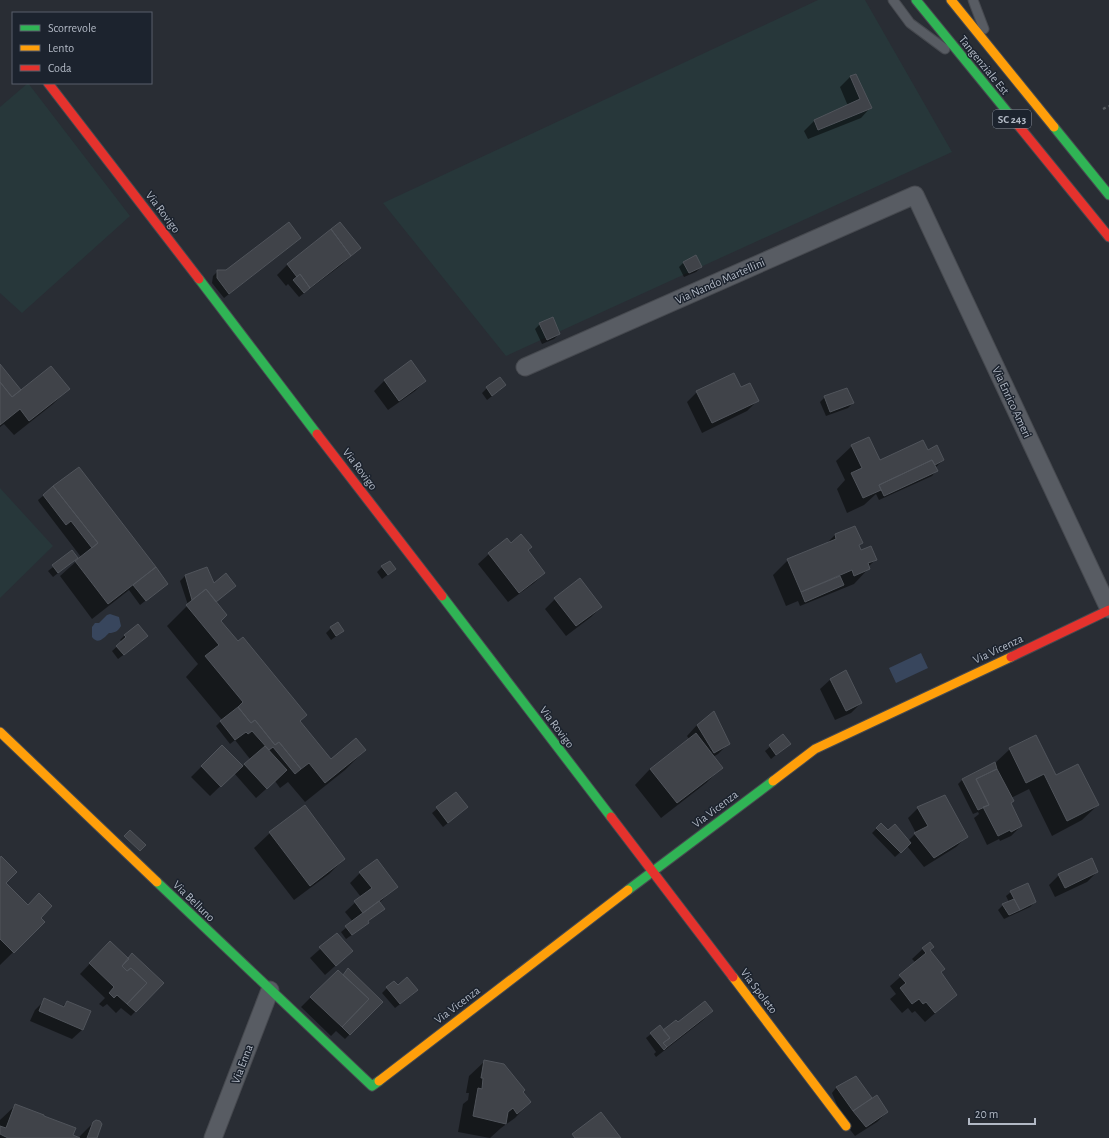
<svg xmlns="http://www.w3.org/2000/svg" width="1109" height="1138" font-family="'Alegreya Sans',sans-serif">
	<rect width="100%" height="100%" fill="#292d34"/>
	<path fill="#27373a" d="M818,0H865L952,152L506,356L383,203Z
		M28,83L130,216L22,313L0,293V107Z
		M0,488L53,546L0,598Z"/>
	<path fill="#38465d" d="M110,614L119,617L121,626C118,631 115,633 109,633C104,638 98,645 92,637V627L95,623H99L107,615Z
		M921,653L928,668L896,683L889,668Z"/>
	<path fill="#0007" d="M855,75L871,107L861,118L808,139L804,131L814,121L848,106L840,87L850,77Z
		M340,223L360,248L340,266L299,297L288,284L286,286L277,275L287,265Z
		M295,242L224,298L212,283L213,276L218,271H226Z
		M684,262L701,267L696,272L684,277L679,267Z
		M540,324L559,334L554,339L542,344L535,329Z
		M411,361L425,381L415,391L388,410L374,391L384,381Z
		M0,365L16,393L68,389L53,404L14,435L4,424L0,427Z
		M487,388L500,390L487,400L482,393Z
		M740,388L757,401L747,411L702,433L687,402L697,392Z
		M825,397L853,403L848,408L826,416L820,402Z
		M852,446L879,461L927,451L943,460L935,468L936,471L932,476L879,500L876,494L864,505L847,513L837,489L845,480L836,461Z
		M54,487L154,567L167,584L140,605L129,590L92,619L60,576L81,557L39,502L38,500Z
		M835,535L861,543L858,546L861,551L875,560L868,567L869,568L854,584L800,606L798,601L786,606L773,575L788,560L827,543Z
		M510,544L527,551L544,573L534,583L508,602L478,564L489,554Z
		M72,552L77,558L53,577L48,571Z
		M382,567L395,569L382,579L377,572Z
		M206,568L213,584L235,586L215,602L220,621L330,760L365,750L345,770L305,802L288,782L280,788L275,781L256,798L234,773L210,796L191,777L222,746L242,767L250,759L235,740L230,744L216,726L222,720L186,677L198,664L167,626L188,605L180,581L185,576Z
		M555,599L601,607L591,617L566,636L545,609Z
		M331,628L343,631L331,640L326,633Z
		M125,635L142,641L118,659L112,651L122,642L120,640Z
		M831,679L861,703L851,713L835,720L820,689Z
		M697,725L728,744L718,754L713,757L721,768L706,783L661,818L635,785L650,769L689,739L687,736Z
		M783,736L789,744L771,759L765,751Z
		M1010,749L1055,777L1098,805L1082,820L1052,836L1029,789L1011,798L1010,803L1021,826L1011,836L1000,841L999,839L987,845L974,818L979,814L978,812L973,814L958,784L963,779L994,764Z
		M456,793L462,811L443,827L432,813Z
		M304,807L344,859L329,874L294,900L254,848L270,833Z
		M918,808L966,837L956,847L924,867L907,846L895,857L872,833L881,824L888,832L908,841L916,833L908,818Z
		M0,859L5,883L44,922L0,965Z
		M1097,872L1087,882L1055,897L1049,885L1059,875Z
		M360,873L396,887L379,903V913L367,922L363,927L346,939L341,932L353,922L345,912L361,897L350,883Z
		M1011,892L1035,902L1030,907L1004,919L998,910L1003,905L1009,902L1006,896Z
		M337,934L352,951L325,975L310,958Z
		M110,943L128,959L162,983L131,1016L121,1008L116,1013L107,1004L103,1007L99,1004L105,998L80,974Z
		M929,943L928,951L940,973L956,995L925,1022L915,1011L912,1013L908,1008L902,1013L890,999L896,994L890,986L916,963L912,959Z
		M398,986L412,995L395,1008L382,993L387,988Z
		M311,997L382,1002L345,1039L336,1031L331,1036L301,1007Z
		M45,1000L62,1007L67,1002L83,1029L72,1039L30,1021L35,1010Z
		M712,1011L702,1021L656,1057L654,1054L656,1052L646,1038L651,1034L663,1031L678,1023Z
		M485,1061L522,1092L530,1102L515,1118L501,1128L490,1138L458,1132L463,1104L468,1100L469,1093H466L469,1076Z
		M856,1077L871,1098L867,1102L887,1112L877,1122L855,1136L844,1122L832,1093L836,1088Z
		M16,1105L42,1117L72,1136L78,1138H0V1120Z
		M93,1123L96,1138H78Z"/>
	<path fill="#404349" stroke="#50545b" d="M856,74L872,108L818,130L814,120L860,99L850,76Z
		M289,222L301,238L229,294L217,278V270H226Z
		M340,222L361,248L351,256L331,229Z
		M331,229L351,256L310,288L300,274L297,277L287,264Z
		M696,255L702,267L689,273L683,262Z
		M300,274L310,288L304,293L293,280Z
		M553,317L560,334L547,340L539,323Z
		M411,360L426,381L399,401L384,380Z
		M0,364L21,390L12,397L0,382Z
		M51,366L70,389L29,421L20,409L0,425V382L12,397Z
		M734,373L741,387L750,383L759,401L712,423L696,391Z
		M500,377L506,385L492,396L486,387Z
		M847,388L854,403L830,412L824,396Z
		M869,437L880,460L923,440L928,450L937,445L944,460L935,465L932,460L879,485L881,490L863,498L851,473L862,468L851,445Z
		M932,460L938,471L884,496L879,485Z
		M79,467L156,567L108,604L75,561L98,543L53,486Z
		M53,486L98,543L92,548L71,521L66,525L43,495Z
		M855,526L863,543L859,545L861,550L871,546L877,560L868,563L870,569L854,576L852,570L801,592L787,559L836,539L835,534Z
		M521,534L532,547L528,550L545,573L519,593L488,553L507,538L511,543Z
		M72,550L78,558L58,573L52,565Z
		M390,561L396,569L388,575L381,566Z
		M156,567L168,584L146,601L133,585Z
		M207,567L214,583L226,573L236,586L216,602L206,589L192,600L185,575Z
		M840,576L844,585L805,602L801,592Z
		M580,578L602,607L576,626L554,598Z
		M206,589L227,615L221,621L238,641L243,637L307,715L300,721L331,759L356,738L366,750L325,783L309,763L301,769L279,742L275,745L255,720L251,723L238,707L243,702L205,656L219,645L186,605Z
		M338,622L344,631L336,636L330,627Z
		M138,624L148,636L124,655L116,646L126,637L124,635Z
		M846,670L862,703L846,711L830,679Z
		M238,707L251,723L255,720L275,745L279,742L301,769L295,774L273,747L269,750L252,731L248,734L246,732L235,740L220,721Z
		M714,711L730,744L714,753L697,725Z
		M696,733L723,768L677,803L650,769Z
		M783,734L791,744L776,755L769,745Z
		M1036,735L1056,775L1078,764L1099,805L1067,821L1044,774L1026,783L1009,748Z
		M222,745L243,766L221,787L201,766Z
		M265,746L287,770L267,789L244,764Z
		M995,762L997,769L976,779L989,805L978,810L962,779Z
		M997,769L1014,801L1011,803L1022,826L1011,832L1010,830L998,836L983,807L989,805L976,779Z
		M456,792L468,807L448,823L436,807Z
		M945,795L968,837L934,858L914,833L928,826L917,807Z
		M305,805L345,859L310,886L269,832Z
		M881,823L888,830L895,824L911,843L901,853L876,828Z
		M130,830L146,845L140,851L124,836Z
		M1,856L17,872L6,883L28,905L39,893L52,906L41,918L45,922L14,953L0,939V858Z
		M1092,858L1098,872L1065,888L1058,874Z
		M377,859L398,887L363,913L354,901L372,888L359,872Z
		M1028,883L1036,902L1020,910L1010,891Z
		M1014,899L1020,910L1009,915L1002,904Z
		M379,901L385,909L368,921L369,923L352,935L345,926Z
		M337,933L353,951L336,966L319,947Z
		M110,941L129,959L122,966L127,971L131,968L147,983L127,1004L117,995L114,998L109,993L114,987L89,963Z
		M930,942L934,947L930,950L945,969L941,972L957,995L935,1013L926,1002L923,1004L919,999L912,1004L900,988L906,983L899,975L926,953L922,948Z
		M132,953L164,983L136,1012L127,1004L147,983L131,968L127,971L122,966Z
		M348,968L383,1002L350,1035L342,1027L369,999L343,975Z
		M338,970L369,999L342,1027L310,997Z
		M407,977L418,990L400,1004L386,987L394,981L398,985Z
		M44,998L64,1007L67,1001L91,1011L83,1030L39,1011Z
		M705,1001L713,1011L667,1047L663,1043L670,1038L663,1030L676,1020L678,1022Z
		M660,1025L670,1038L663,1043L667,1047L664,1050L650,1033Z
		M484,1060L504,1064L525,1090L523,1092L531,1102L517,1114L513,1108L508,1112L506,1124L473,1116L478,1088L482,1089L483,1078H481Z
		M856,1076L872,1098L853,1111L836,1087Z
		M877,1095L888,1112L866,1127L853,1111Z
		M15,1104L44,1115V1116L76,1128L73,1135L80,1138H8L0,1134V1126L6,1128Z
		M601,1112L621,1138H575L572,1134Z
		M96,1120L100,1121L102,1124L97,1138H87L93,1122Z"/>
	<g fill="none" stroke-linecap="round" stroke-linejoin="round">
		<defs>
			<path id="lane" d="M893,0L910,23L945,49
				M973,0L984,29"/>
			<path id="street" d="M525,367L915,195L1109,609
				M213,1138L270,990"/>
			<path id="fast" d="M916,0L1018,125
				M1054,127L1109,195
				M199,279L317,434
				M442,596L611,817
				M157,882L372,1086L379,1081
				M628,890L773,781"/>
			<path id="slow" d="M951,0L1054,127
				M0,732L157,882
				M773,781L815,749L1011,657
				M733,977L846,1126
				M379,1081L628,890"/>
			<path id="jam" d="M48,83L199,279
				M1018,125L1109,237
				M317,434L442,596
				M1011,657L1109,610
				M611,817L733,977"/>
		</defs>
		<use href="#lane" stroke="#46494f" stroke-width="11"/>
		<use href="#street" stroke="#46494f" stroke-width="19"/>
		<use href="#fast" stroke="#46494f" stroke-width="11"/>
		<use href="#slow" stroke="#46494f" stroke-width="11"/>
		<use href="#jam" stroke="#46494f" stroke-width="11"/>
		<path stroke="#565b60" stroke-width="2.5" stroke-dasharray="3 3" stroke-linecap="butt" d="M1103,109L1109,106"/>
		<use href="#lane" stroke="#585c63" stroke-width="9"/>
		<use href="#street" stroke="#585c63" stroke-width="17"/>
		<use href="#fast" stroke="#30b455" stroke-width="9"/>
		<use href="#slow" stroke="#ff9f0a" stroke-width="9"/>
		<use href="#jam" stroke="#e5322d" stroke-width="9"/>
	</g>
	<g text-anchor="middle" stroke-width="3" stroke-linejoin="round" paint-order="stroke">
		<rect fill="#1c232e" stroke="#858c98" stroke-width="1" x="993" y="110" width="38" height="18" rx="3"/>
		<g font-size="11" font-weight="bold" fill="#b2b9c5">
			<text x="1012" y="123">SC 243</text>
		</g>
		<g font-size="12" fill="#b2b9c5" stroke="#1c232e">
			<text transform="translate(984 65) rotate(51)" y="4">Tangenziale Est</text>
			<text transform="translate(163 212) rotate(53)" y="4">Via Rovigo</text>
			<text transform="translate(720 281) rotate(-24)" y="4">Via Nando Martellini</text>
			<text transform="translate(1012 402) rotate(65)" y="4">Via Enrico Ameri</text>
			<text transform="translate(360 469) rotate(53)" y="4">Via Rovigo</text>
			<text transform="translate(998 649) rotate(-25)" y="4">Via Vicenza</text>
			<text transform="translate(557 727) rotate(53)" y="4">Via Rovigo</text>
			<text transform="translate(715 809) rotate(-37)" y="4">Via Vicenza</text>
			<text transform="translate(194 901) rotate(44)" y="4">Via Belluno</text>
			<text transform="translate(759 991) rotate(53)" y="4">Via Spoleto</text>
			<text transform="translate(457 1005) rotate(-37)" y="4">Via Vicenza</text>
			<text transform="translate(242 1064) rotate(-69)" y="4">Via Enna</text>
		</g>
	</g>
	<rect x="12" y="12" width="140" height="72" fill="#1c232e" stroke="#585f6a"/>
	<rect x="20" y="25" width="20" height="6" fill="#30b455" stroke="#585f6a"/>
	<text x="48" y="32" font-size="12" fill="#b2b9c5">Scorrevole</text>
	<rect x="20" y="45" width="20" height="6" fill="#ff9f0a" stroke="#585f6a"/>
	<text x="48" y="52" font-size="12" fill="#b2b9c5">Lento</text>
	<rect x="20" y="65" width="20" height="6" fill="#e5322d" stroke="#585f6a"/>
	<text x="48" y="72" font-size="12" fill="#b2b9c5">Coda</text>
	<path d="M969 1118v6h66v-6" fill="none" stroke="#b2b9c5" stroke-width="2"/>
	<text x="975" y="1118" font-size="12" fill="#b2b9c5" stroke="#1c232e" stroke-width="3" paint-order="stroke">20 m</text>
</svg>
